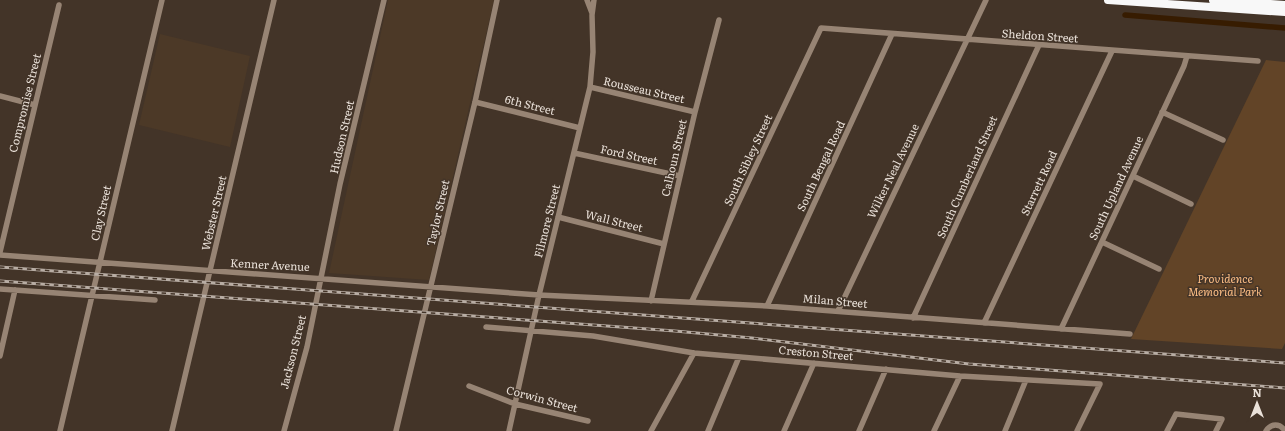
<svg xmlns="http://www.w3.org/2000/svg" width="1285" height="431" font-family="Literata,serif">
	<rect width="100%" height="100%" fill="#433428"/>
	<path fill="#4c3927" d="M388,0H494L429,280L329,273Z
		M160,34L250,56L230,147L139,125Z"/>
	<path fill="#624427" d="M1266,60L1285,62V343L1282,349L1131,339Z"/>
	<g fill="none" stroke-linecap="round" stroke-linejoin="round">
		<path stroke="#371c01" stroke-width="5.5" d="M1125,15L1285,28"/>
		<path stroke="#978474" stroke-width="5.5" d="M587,0L592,13
			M590,87L695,112
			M0,96L35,105
			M475,102L580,128
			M1162,112L1223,140
			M574,153L680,176
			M1133,176L1191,204
			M558,217L664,244
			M1102,242L1159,269
			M0,252L59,5
			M0,255L539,295L767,306L1130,334
			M0,289L155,300
			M651,301L695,112L719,20
			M692,301L821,28L1258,61
			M767,306L892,34
			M838,311L986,0
			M913,318L1039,45
			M984,323L1112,51
			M486,327L593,336L694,353L960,376L1100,384L1077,431
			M1061,329L1184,66L1187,56
			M0,356L15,290
			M469,386L515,404L588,421
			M60,431L162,0
			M172,431L274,0
			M284,431L307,347L340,184L384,0
			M396,431L475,102L497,0
			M509,431L539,295L590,87L593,52L592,15L594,0
			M651,431L694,353
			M708,431L739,357
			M784,431L814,363
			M859,431L886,369
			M934,431L960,376
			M1005,431L1026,380
			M1167,431L1176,414L1222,419L1216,431
			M1266,431C1271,423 1280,423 1285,431"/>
		<path stroke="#f8f8f8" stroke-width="8" d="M1108,0L1285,12
			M1213,0L1285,5"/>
		<defs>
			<path id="rail" d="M0,267L1285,363
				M0,281L675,331L752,338L969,364L1285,388"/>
		</defs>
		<use href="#rail" stroke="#b8ada4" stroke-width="3"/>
		<use href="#rail" stroke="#433428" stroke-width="1.5" stroke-dasharray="4.5" stroke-linecap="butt"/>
	</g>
	<g text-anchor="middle" stroke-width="3" stroke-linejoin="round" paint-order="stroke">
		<g font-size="11" fill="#eae1d9" stroke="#433428">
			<text transform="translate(1040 36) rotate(4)" y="4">Sheldon Street</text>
			<text transform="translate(644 90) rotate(13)" y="4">Rousseau Street</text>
			<text transform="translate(25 103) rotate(-76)" y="4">Compromise Street</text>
			<text transform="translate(530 105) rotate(14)" y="4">6th Street</text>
			<text transform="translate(342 137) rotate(-77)" y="4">Hudson Street</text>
			<text transform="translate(629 155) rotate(12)" y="4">Ford Street</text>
			<text transform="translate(674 158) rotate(-77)" y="4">Calhoun Street</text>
			<text transform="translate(748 160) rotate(-65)" y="4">South Sibley Street</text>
			<text transform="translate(821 166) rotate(-65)" y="4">South Bengal Road</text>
			<text transform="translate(893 171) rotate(-64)" y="4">Wilker Neal Avenue</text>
			<text transform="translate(967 177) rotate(-66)" y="4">South Cumberland Street</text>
			<text transform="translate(1039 183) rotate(-65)" y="4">Starrett Road</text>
			<text transform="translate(1116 188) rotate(-65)" y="4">South Upland Avenue</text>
			<text transform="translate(101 213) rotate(-77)" y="4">Clay Street</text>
			<text transform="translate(214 213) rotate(-77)" y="4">Webster Street</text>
			<text transform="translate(438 213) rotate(-77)" y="4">Taylor Street</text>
			<text transform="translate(547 221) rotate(-76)" y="4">Filmore Street</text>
			<text transform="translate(614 221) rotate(14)" y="4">Wall Street</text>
			<text transform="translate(270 265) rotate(3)" y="4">Kenner Avenue</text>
			<text transform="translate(835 301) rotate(5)" y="4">Milan Street</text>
			<text transform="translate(293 352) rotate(-76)" y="4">Jackson Street</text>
			<text transform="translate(816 353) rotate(5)" y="4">Creston Street</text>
			<text transform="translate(542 399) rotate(15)" y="4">Corwin Street</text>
		</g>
		<g font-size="11" font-style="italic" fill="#fcbd84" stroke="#433428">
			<text x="1225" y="283">Providence<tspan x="1225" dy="13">Memorial Park</tspan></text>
		</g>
	</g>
	<g transform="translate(1257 403)" stroke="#433428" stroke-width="3" paint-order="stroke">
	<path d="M0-3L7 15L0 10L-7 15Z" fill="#eae1d9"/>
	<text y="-6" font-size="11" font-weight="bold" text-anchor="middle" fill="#eae1d9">N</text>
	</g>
</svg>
